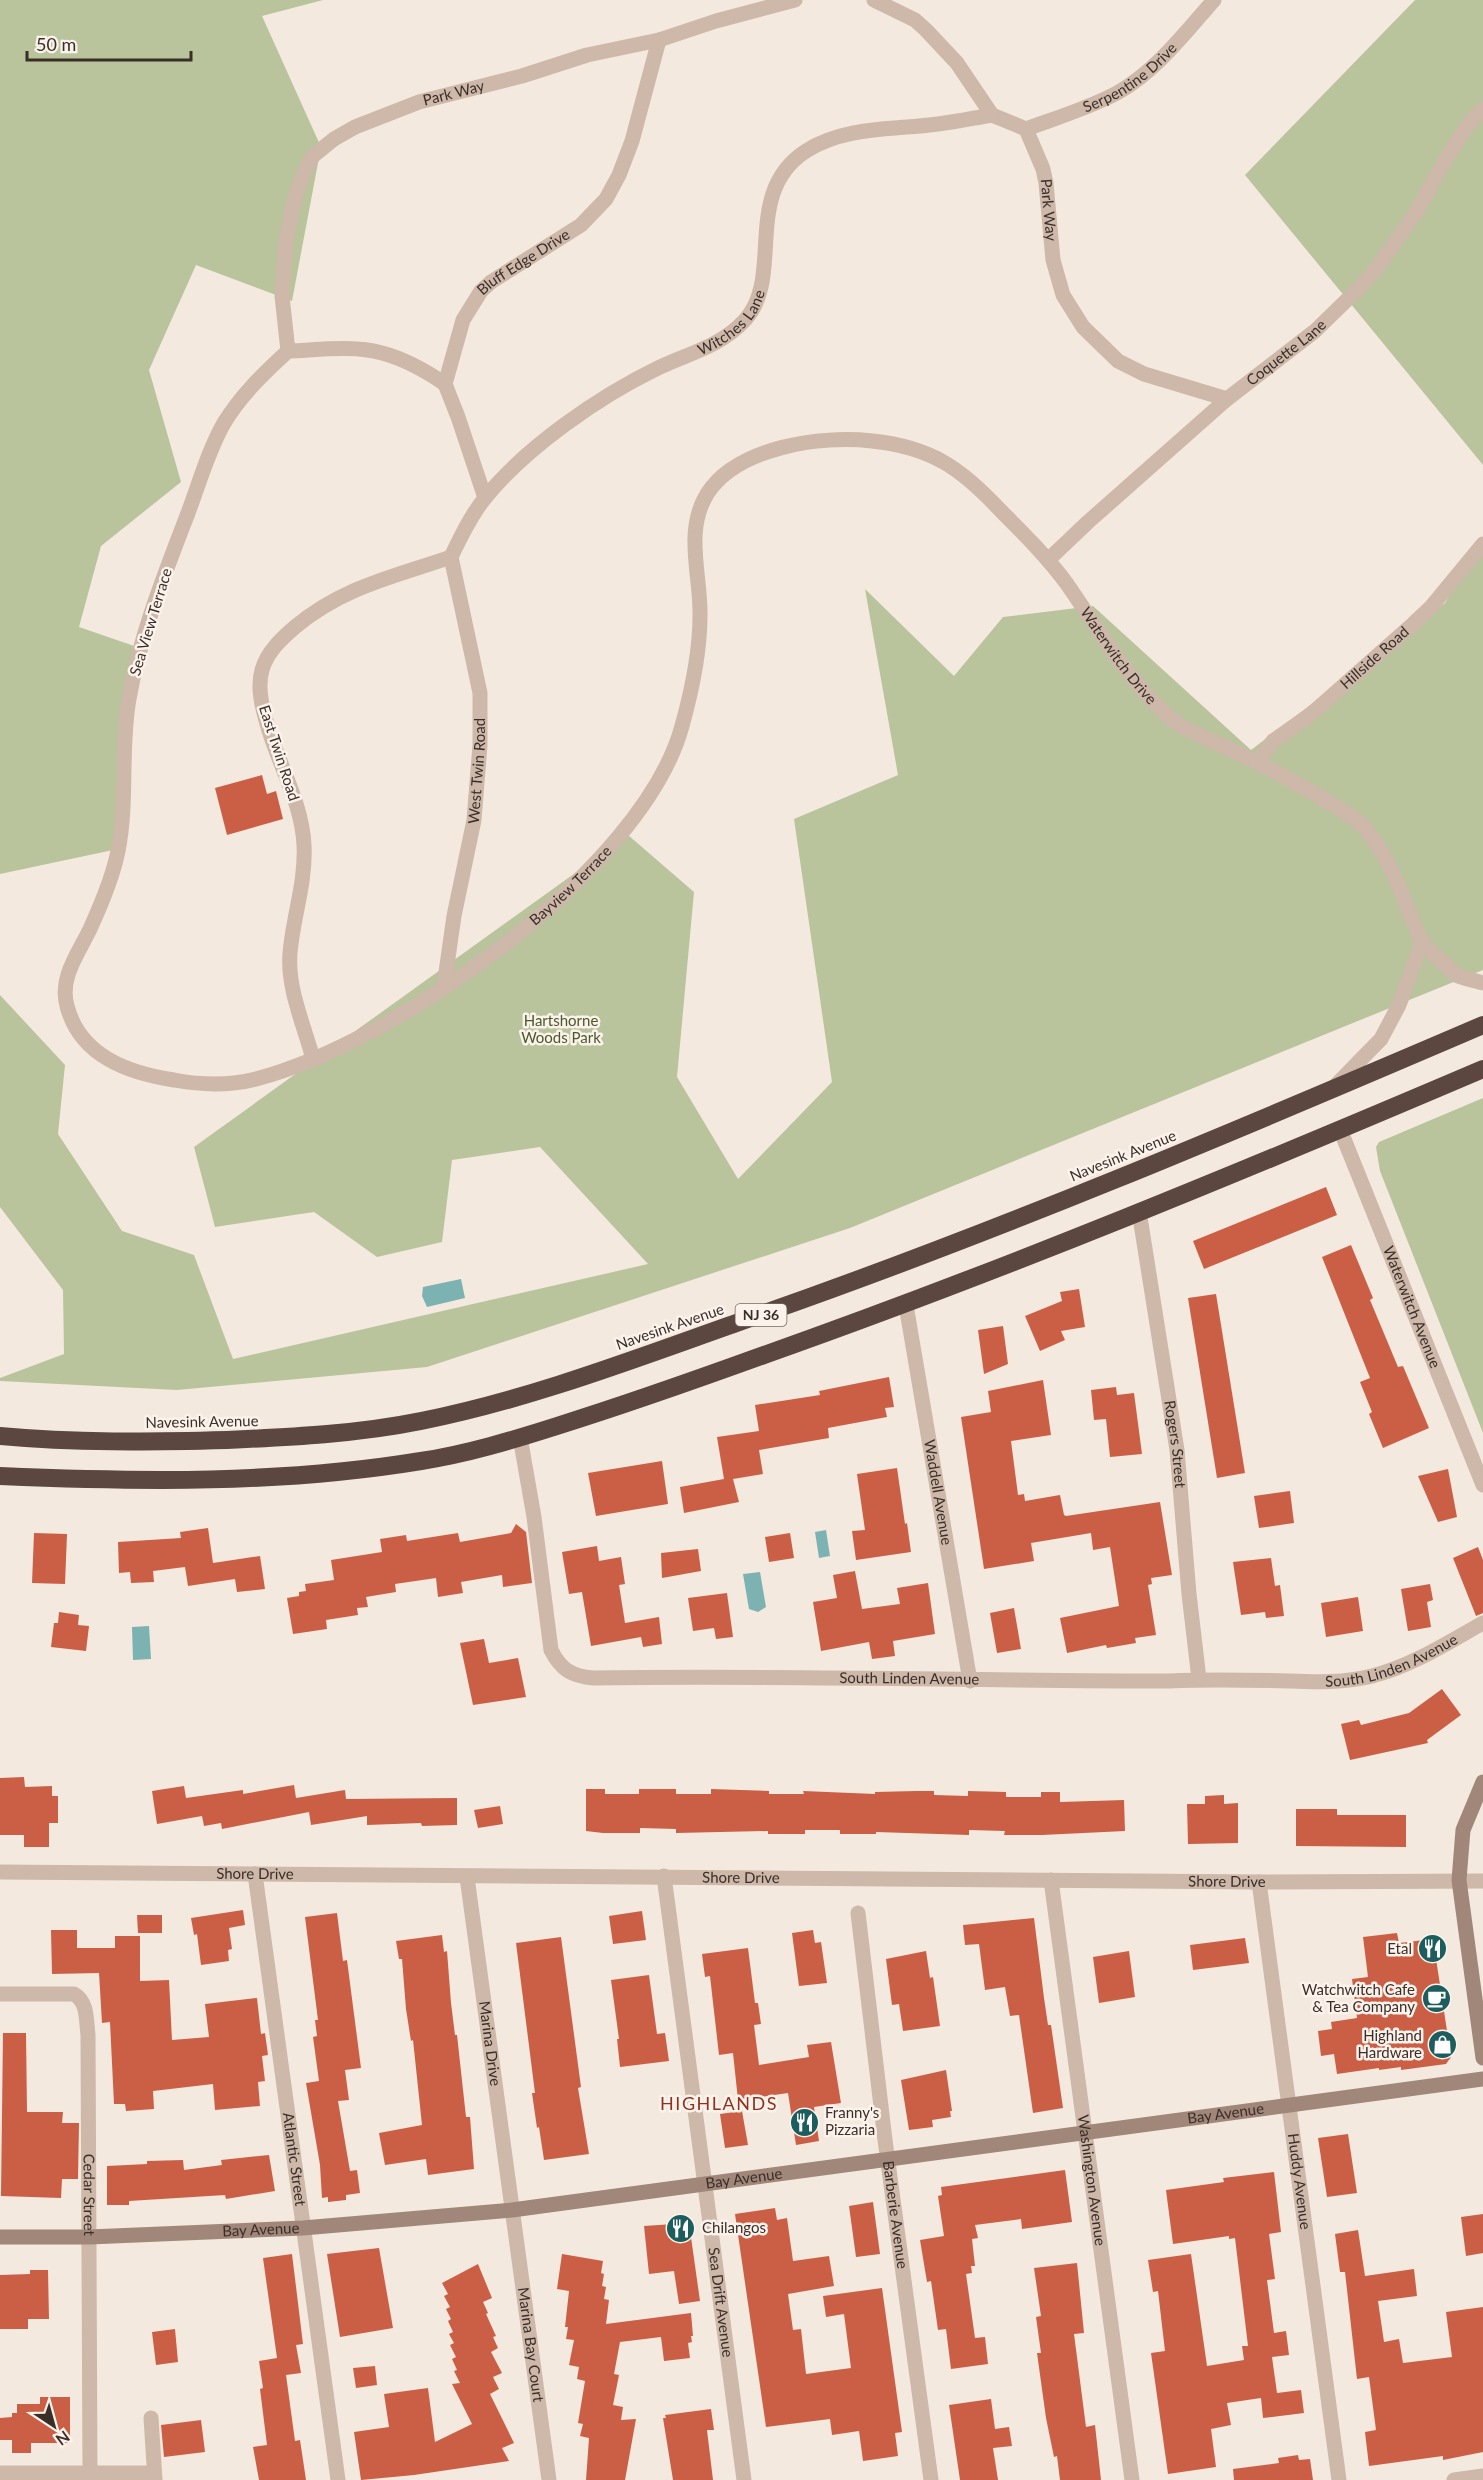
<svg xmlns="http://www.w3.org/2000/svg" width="1483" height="2480" font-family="Lato,sans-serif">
	<rect width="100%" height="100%" fill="#f4e9de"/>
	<path fill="#b9c49d" d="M0,0H323L262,16L321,147L292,301L196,265L149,370L181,482L101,546L79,627L140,648L113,850L0,874Z
		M1415,0H1483V465L1245,175Z
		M1483,537V970L850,1228L427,1367L177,1390L0,1381V1378L64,1354L63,1290L0,1207V995L65,1065L58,1134L122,1231L194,1255L233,1359L648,1264L540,1147L452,1160L442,1242L377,1257L314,1212L215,1227L194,1147L628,835L694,892L677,1077L738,1179L832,1082L794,819L898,775L865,589L954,676L1003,617L1093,606L1251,750L1445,603Z
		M1483,1098V1433L1380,1171L1376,1147L1379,1142Z"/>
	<path fill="#7cb3b2" d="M461,1279L465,1298L427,1307L422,1296L423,1287Z
		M826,1530L830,1556L819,1558L815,1532Z
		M760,1572L766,1607L758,1612L749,1609L743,1574Z
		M149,1626L151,1659L133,1660L132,1627Z"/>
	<path fill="#cb5f45" d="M262,775L267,794L276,791L283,819L227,835L215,788Z
		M1326,1187L1337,1215L1204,1269L1193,1241Z
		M1351,1245L1373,1298L1370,1300L1398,1367L1403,1366L1429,1428L1383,1448L1369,1414L1372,1412L1360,1382L1370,1378L1322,1257Z
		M1079,1289L1085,1327L1061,1331L1065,1340L1040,1351L1025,1316L1062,1301L1060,1292Z
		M1216,1294L1245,1473L1217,1478L1188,1298Z
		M1003,1326L1008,1364L984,1374L978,1330Z
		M889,1377L894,1407L885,1408L887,1417L828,1428L829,1438L759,1450L763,1474L733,1479L739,1502L684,1513L680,1487L724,1479L717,1437L759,1431L755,1405L820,1395L819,1391Z
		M1043,1380L1051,1435L1011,1441L1018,1495L1024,1494L1025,1501L1060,1495L1064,1515L1066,1516L1160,1502L1172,1575L1151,1578L1152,1584L1148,1585L1156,1635L1135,1638L1136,1643L1107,1648L1106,1645L1067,1653L1060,1618L1119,1606L1110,1547L1093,1550L1091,1533L1031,1543L1034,1561L984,1569L961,1417L991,1412L988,1391Z
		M1116,1387L1117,1395L1134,1393L1142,1454L1110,1457L1106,1419L1094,1420L1091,1390Z
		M662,1461L668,1504L596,1516L588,1473Z
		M897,1468L905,1524L907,1523L911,1552L856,1560L852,1531L865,1530L857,1474Z
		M1448,1469L1457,1517L1438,1522L1418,1476Z
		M1290,1491L1294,1523L1259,1528L1254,1496Z
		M516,1524L526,1532L532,1583L503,1587L502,1575L461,1582L463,1593L438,1597L436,1578L395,1584L396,1592L366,1597L368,1607L357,1608L358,1615L326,1620L327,1629L293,1634L287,1598L299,1596V1592L306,1591L305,1584L334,1580L331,1560L382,1552L380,1539L406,1535L407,1541L458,1533L460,1542L511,1533Z
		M208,1528L213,1563L260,1556L265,1589L237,1592L235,1579L188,1586L185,1567L153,1571L154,1582L131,1583L130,1572L119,1573L118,1542L181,1538L180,1532Z
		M34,1533L67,1534L65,1584L32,1583Z
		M790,1533L794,1558L769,1562L765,1537Z
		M597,1546L599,1561L621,1557L625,1584L619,1585L625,1623L659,1617L662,1644L643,1647L641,1637L591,1646L582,1592L569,1594L562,1552Z
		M1478,1547L1483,1560V1613L1476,1616L1453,1558Z
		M698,1549L701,1571L662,1578L661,1553Z
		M1271,1558L1275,1586L1280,1585L1284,1616L1266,1618L1265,1612L1241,1615L1233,1562Z
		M855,1571L862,1609L900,1604L897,1588L928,1583L935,1634L893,1641L895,1656L872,1659L869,1642L821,1651L813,1602L837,1598L833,1575Z
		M1430,1584L1433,1600L1427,1602L1431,1627L1408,1631L1401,1589Z
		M727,1593L733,1637L716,1639L714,1628L693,1631L688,1598Z
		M1358,1597L1363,1631L1326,1637L1321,1603Z
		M1014,1608L1021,1649L997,1653L990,1613Z
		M59,1612L79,1615L78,1625L89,1626L86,1651L51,1647L54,1623H58Z
		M484,1639L489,1663L518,1658L526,1697L473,1705L460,1643Z
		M1442,1689L1461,1715L1427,1740L1428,1743L1350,1760L1341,1724L1359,1720L1361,1725L1409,1713Z
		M24,1777L25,1787L52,1786V1796H58V1823H49V1847H24V1835H0V1778Z
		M294,1785L296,1798L345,1790L346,1799L457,1798V1825L422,1826L421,1823L367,1825V1816L311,1825L309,1812L222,1829L221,1823L204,1826L202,1816L157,1824L152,1791L184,1786L186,1798L243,1790V1794Z
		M586,1789H605V1794H639V1789H676V1794H711V1789L769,1791V1794H804L803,1791L875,1794V1792L916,1791H934V1795L968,1796V1791L1006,1792V1797H1041V1792H1060V1802L1124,1800L1125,1831L1042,1835H1004L1005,1831L969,1830V1835L876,1832V1834H840V1830H805V1834H768V1831L676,1833V1829L640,1828V1833H603L586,1831Z
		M1224,1795V1804L1238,1803V1843L1188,1844L1187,1804H1205V1796Z
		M500,1806L503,1824L478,1828L474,1810Z
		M1296,1809H1337V1815H1406V1847L1296,1846Z
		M243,1910L245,1925L229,1928L232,1949L228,1950L229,1961L201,1965L197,1934L194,1935L191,1918Z
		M642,1911L646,1940L613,1944L609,1916Z
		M337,1913L343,1961L347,1960L361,2068L345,2070L349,2100L338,2101L350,2171L357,2170L360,2193L346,2195V2200L328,2202V2197L322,2198L320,2165L306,2083L319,2081L313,2037L317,2036L315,2020H318L305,1917Z
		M137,1915H162V1933H138Z
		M1034,1918L1044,1998L1048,2025H1051L1063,2108L1033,2113L1019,2015L1010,2016L1005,1987L985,1990L979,1944L965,1945L963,1925Z
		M51,1930H77V1948H115V1936H140V1981L169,1980L172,2040L209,2037L205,2004L257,1998L261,2034L265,2033L268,2055L262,2056L265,2081L258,2082L260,2106L215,2110L213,2084L153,2091L154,2109L126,2111L125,2104H114L110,2022L102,2023L99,1973L52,1974Z
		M813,1930L815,1943L821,1942L827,1983L799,1986L792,1933Z
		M1397,1933L1399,1943L1433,1939L1451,2057L1446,2064L1401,2070V2067L1379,2070V2068L1337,2074L1334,2054L1321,2056L1318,2031L1332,2029L1331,2022L1357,2018L1352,1979L1368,1977L1363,1937Z
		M442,1935L444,1952L447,1951L451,2003L455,2035H457L466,2117H470L474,2169L428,2175L426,2159L385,2165L379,2133L422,2125L413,2040L411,2041L406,2009L402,1959H399L396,1941Z
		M561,1937L581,2087L578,2088L589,2154L544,2160L539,2127L537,2128L532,2093H535L516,1943Z
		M1245,1938L1249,1963L1193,1970L1190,1945Z
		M748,1948L755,2003H758L761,2024L754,2025L759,2065L809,2057L807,2045L831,2042L841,2103L814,2107L819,2141L796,2145L788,2093L738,2100L733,2053L719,2055L710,1976L705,1977L702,1954Z
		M926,1951L930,1978L933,1977L940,2026L903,2031L899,2004L892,2005L886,1959Z
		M1129,1951L1135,1997L1099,2003L1093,1957Z
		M649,1975L657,2034L665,2033L669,2061L620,2067L617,2039H619L611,1980Z
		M3,2033H26L27,2112H63L62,2123H79L78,2179H62L61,2198L1,2196Z
		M946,2070L952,2111H950L951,2117L932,2120L933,2127L909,2130L901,2080Z
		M742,2111L748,2145L725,2148L720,2114Z
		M1348,2134L1357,2193L1327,2197L1318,2138Z
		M269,2155L275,2191L226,2199L225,2195L129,2201V2205H107V2166L147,2164V2161L183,2160L184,2170L222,2165L221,2160Z
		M1065,2170L1072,2222L1022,2229L1021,2219L975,2225L978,2238L972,2239L975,2266H971L972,2273L966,2274L975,2338L985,2337L988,2364L951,2369L946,2329L938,2330L931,2281L927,2282L920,2240L944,2236L938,2196L942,2195L941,2187Z
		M1274,2172L1281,2232L1269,2234L1275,2279L1267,2280L1274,2333L1286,2331L1289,2355L1272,2357L1277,2393L1301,2390L1304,2413L1263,2418L1261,2398L1227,2403L1231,2425L1211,2429L1216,2467L1168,2474L1151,2353L1165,2351L1158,2291L1153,2292L1148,2260L1191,2254L1207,2366L1244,2360L1242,2346H1248L1235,2238L1229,2239V2236L1173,2244L1166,2190L1224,2182L1223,2178Z
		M873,2202L880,2254L856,2257L849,2206Z
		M775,2208L777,2220L787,2218L793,2261L829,2256L834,2286L788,2294L793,2330L801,2329L806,2374L851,2368L844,2314L826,2317L823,2296L882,2288L902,2432L895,2433L898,2456L863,2461L859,2431L832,2435L830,2419L766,2427L735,2214Z
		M1483,2214V2253L1466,2256L1461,2217Z
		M689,2223L700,2301L679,2304L674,2271L649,2274L644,2226Z
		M1358,2230L1365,2276L1414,2269L1417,2296L1378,2301L1384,2342L1399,2339L1403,2363L1452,2357L1446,2312L1483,2307V2452L1443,2460V2456L1369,2466L1365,2432L1376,2430L1369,2377L1357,2379L1345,2272H1340L1335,2234Z
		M379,2248L393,2328L340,2337L327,2254Z
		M292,2254L303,2344L296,2345L301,2373L286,2375L295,2441L300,2440L306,2480H259L253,2447L267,2445L260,2389L263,2388L259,2361L277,2358L263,2258Z
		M562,2254L603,2261L601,2273L604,2274L602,2286L606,2287L604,2299L609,2300L606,2324L691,2313L693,2336H691L692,2342L688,2343L690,2358L664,2361L661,2337L620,2342L614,2374L619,2375L613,2405L623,2407L621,2420L636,2419L625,2480H586L589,2438L580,2436L583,2424L578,2423L585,2381L577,2379L579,2367L569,2365L574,2340L566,2339L568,2327H565L569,2291L557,2289Z
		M1077,2263L1084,2333L1074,2334L1086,2427L1095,2425L1101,2480H1060L1057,2456L1054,2457L1046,2418L1037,2353H1041L1036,2317L1041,2316L1034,2268Z
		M478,2264L492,2298L483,2302L488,2313L486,2314L496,2336L493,2337L498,2348L491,2352L502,2373L493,2377L499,2389L490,2394L514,2443L502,2448L509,2461L414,2475L361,2480L354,2432L389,2427L384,2394L428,2388L435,2442L472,2424L452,2384L460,2383L454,2371L457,2370L452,2359L456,2357L450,2345L454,2343L449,2334L453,2332L448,2321L451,2319L446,2309L450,2307L444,2296L448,2294L442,2283Z
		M30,2270H48L49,2319H28V2329H0V2275L30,2274Z
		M175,2329L178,2362L156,2365L152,2332Z
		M375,2366L377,2385L356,2388L353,2368Z
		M40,2397H70V2443H31V2453H12V2440H0V2418L12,2417V2413H17V2404H40Z
		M991,2399L995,2429L1009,2427L1012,2446L993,2448L998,2480H960L949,2405Z
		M711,2409L714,2430H707L713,2480H673L663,2418H666L665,2415Z
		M201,2420L205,2452L164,2457L161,2425Z
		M1298,2455L1299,2460L1310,2459L1313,2480H1234L1233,2469L1279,2463L1278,2458Z"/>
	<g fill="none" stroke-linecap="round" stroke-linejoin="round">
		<g stroke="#cdb8a9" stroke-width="15">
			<path id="s1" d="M874,0L915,20L926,30L957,63L992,115L1026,129L1043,169L1046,183L1053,260L1063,295L1083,327L1118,361L1144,374L1227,399"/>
			<path id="s2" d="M1026,129C1056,118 1089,108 1117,93C1156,71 1185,33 1214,0"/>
			<path id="s3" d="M288,351L282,296L286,241L294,201L305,170L313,156L334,139L355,127L419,102L522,76L587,55L659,40L716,21L795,0"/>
			<path id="s4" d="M445,384C426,371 405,359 382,353C353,345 318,350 288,351C264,373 241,395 224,423C208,451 199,484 188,513C165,573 140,635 129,699C120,749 128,801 118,851C113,876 101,905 90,929C78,954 59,978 67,1006C80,1056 128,1073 174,1080C201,1085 229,1086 256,1079C395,1043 643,870 682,726C692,690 700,653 700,616C701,575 684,532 707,494C737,447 821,435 872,441C932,447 962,469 1002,512C1025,535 1048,558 1067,584C1099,630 1126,678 1168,716C1182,729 1200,735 1216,743C1254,760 1291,779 1327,801C1339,808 1351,815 1361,824C1384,848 1396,879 1408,909C1413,921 1417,936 1426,946C1432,953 1439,959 1446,965C1450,968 1452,972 1456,975C1464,979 1474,980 1483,983"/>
			<path id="s5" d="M485,498L458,417L445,384L463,320L481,291L491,282L581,225L606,199L619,175L632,141L659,40"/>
			<path id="s6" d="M451,557C460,538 471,515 485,498C526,447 600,396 658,368C689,353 720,347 745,320C785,276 741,193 806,151C845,126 894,130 938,124C956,122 974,118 992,115"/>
			<path id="s7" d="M1048,560L1088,522L1227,399L1315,331L1356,291L1376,269L1416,212L1446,159L1467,126L1483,109"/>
			<path id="s8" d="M1257,762L1273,741L1310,715L1413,624L1431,607L1483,544"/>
			<path id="s9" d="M444,986L454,916L474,820L480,745V693L451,557"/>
			<path d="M313,1059C304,1025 287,988 290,953C293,917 306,882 304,845C302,802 278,764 267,724C262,707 257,687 262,670C267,652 281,639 295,627C343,587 393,577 451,557"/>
			<path d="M1335,1086L1381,1039L1399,1005L1422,943"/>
			<path id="s10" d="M1340,1129L1483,1485"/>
			<path id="s11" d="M1139,1211L1177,1450L1189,1594L1199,1679"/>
			<path id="s12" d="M906,1305L970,1681"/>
			<path id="s13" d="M520,1437L534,1517L551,1650C561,1670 572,1676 593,1678C786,1675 978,1681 1170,1681C1210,1679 1250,1680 1289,1681C1316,1682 1345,1683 1372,1676C1412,1666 1447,1643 1483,1623"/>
			<path id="s14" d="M0,1872L1259,1882L1483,1881"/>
			<path id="s15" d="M255,1874L338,2480"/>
			<path id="s16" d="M664,1876L744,2480"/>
			<path id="s17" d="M467,1877L549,2480"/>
			<path id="s18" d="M1051,1880L1132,2480"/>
			<path id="s19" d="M1259,1882L1339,2480"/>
			<path id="s20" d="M858,1913L885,2140L931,2480"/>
			<path id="s21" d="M0,1994H74C88,2002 86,2020 88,2035L90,2473"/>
			<path d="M151,2418L155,2480"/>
			<path d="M0,2473H154"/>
			<path d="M1454,2480L1483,2476"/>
		</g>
		<g stroke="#a1867a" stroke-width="15">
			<path d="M1483,1782L1463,1830L1459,1880L1483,2058"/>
			<path id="s22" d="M0,2237H89L303,2228L512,2210L1483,2079"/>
		</g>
		<path stroke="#5b4740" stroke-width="18" d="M0,1436C75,1443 151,1442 227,1440C292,1437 357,1434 421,1421C531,1399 637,1358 742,1321C993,1234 1238,1130 1483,1025
			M0,1476C141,1482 281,1484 421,1461C467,1454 513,1440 557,1426C627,1404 695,1380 764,1355C1007,1269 1246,1170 1483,1069"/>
	</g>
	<defs>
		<symbol id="restaurant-disc" viewBox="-11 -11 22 22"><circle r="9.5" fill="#1c5d5e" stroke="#fbf3eb"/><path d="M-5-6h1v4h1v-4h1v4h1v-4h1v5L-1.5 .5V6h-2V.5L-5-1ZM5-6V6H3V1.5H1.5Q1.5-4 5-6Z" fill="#fff"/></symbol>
		<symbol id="cafe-disc" viewBox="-11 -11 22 22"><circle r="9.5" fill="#1c5d5e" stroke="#fbf3eb"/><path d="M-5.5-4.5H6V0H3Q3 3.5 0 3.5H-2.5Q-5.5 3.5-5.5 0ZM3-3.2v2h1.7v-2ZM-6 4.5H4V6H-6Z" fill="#fff"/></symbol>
		<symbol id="shop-disc" viewBox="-11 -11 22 22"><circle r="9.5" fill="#1c5d5e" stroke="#fbf3eb"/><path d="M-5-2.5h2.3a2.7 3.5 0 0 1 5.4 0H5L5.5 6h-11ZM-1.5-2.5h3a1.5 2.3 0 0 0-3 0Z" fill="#fff"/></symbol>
	</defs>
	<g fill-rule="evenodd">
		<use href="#restaurant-disc" x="1416" y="1932" width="33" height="33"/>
		<use href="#cafe-disc" x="1420" y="1982" width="33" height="33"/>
		<use href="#shop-disc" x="1426" y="2028" width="33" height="33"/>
		<use href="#restaurant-disc" x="788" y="2106" width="33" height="33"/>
		<use href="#restaurant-disc" x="664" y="2212" width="33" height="33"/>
	</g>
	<g text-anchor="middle" stroke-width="5" stroke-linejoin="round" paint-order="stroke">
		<rect fill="#fbf3eb" stroke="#746963" stroke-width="1.5" x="735.5" y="1304" width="51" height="22" rx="4.5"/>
		<g font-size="14" font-weight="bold" fill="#3a2e29">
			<text x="761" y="1320">NJ 36</text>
		</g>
		<g font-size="15" fill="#3a2e29" stroke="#fbf3eb">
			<text dy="5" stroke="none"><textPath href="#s2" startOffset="117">Serpentine Drive</textPath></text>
			<text dy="5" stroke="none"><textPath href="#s3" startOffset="356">Park Way</textPath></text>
			<text dy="5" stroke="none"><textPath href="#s1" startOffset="290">Park Way</textPath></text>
			<text dy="5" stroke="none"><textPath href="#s5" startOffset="273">Bluff Edge Drive</textPath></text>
			<text dy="5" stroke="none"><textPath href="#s6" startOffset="375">Witches Lane</textPath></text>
			<text dy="5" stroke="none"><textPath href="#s7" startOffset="316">Coquette Lane</textPath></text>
			<text transform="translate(151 622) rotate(-73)" y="5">Sea View Terrace</text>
			<text dy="5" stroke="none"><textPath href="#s4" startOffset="2418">Waterwitch Drive</textPath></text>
			<text dy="5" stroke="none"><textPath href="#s8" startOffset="158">Hillside Road</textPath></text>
			<text transform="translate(279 753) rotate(72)" y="5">East Twin Road</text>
			<text dy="5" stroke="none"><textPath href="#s9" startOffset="218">West Twin Road</textPath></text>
			<text dy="5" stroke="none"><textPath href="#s4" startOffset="1466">Bayview Terrace</textPath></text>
			<text transform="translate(1123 1156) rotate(-22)" y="5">Navesink Avenue</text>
			<text dy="5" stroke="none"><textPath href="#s10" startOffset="192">Waterwitch Avenue</textPath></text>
			<text transform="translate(670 1327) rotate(-19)" y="5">Navesink Avenue</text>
			<text transform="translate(202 1422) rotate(-1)" y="5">Navesink Avenue</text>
			<text dy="5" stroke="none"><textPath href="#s11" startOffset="236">Rogers Street</textPath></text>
			<text dy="5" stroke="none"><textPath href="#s12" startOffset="190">Waddell Avenue</textPath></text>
			<text dy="5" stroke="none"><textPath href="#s13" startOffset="1071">South Linden Avenue</textPath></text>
			<text dy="5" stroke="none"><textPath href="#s13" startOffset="585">South Linden Avenue</textPath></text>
			<text dy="5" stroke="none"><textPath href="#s14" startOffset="255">Shore Drive</textPath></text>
			<text dy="5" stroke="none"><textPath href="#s14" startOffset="741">Shore Drive</textPath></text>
			<text dy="5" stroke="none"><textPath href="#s14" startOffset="1227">Shore Drive</textPath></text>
			<text dy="5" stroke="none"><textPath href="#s17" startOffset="168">Marina Drive</textPath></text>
			<text dy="5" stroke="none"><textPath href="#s22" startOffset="1233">Bay Avenue</textPath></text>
			<text dy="5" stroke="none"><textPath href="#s15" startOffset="288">Atlantic Street</textPath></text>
			<text dy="5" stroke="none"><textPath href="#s22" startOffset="747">Bay Avenue</textPath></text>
			<text dy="5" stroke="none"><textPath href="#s18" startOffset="303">Washington Avenue</textPath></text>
			<text dy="5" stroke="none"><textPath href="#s19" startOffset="302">Huddy Avenue</textPath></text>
			<text dy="5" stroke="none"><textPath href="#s21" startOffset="279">Cedar Street</textPath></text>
			<text dy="5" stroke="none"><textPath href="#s20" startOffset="304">Barberie Avenue</textPath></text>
			<text dy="5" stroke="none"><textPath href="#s22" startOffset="261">Bay Avenue</textPath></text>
			<text dy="5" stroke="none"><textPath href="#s16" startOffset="430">Sea Drift Avenue</textPath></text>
			<text dy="5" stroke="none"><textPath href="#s17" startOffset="472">Marina Bay Court</textPath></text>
		</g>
		<g font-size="15" fill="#4b5a2c" stroke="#fbf3eb">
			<text x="561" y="1026">Hartshorne<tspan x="561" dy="17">Woods Park</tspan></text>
		</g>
		<g font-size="15" fill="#3a2e29" stroke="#fbf3eb" text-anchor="end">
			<text x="1412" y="1954">Etal</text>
			<text x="1415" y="1995">Watchwitch Cafe<tspan x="1415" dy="17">&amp; Tea Company</tspan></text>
			<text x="1422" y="2041">Highland<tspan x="1422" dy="17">Hardware</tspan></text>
			<text x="825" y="2118" text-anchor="start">Franny's<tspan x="825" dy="17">Pizzaria</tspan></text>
			<text x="702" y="2233" text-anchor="start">Chilangos</text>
		</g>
		<g font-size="18" letter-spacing="1.5" fill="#8d331e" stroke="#fbf3eb">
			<text x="719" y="2110">HIGHLANDS</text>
		</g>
	</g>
	<g transform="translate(54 2426) rotate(144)" stroke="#fbf3eb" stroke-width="4.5" paint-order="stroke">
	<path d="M0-4.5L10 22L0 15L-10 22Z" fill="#3a2e29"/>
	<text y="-9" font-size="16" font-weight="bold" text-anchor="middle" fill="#3a2e29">N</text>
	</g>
	<path d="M27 51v9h164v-9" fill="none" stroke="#3a2e29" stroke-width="3"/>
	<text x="36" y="51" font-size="18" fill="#3a2e29" stroke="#fbf3eb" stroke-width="4.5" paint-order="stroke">50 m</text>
</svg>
